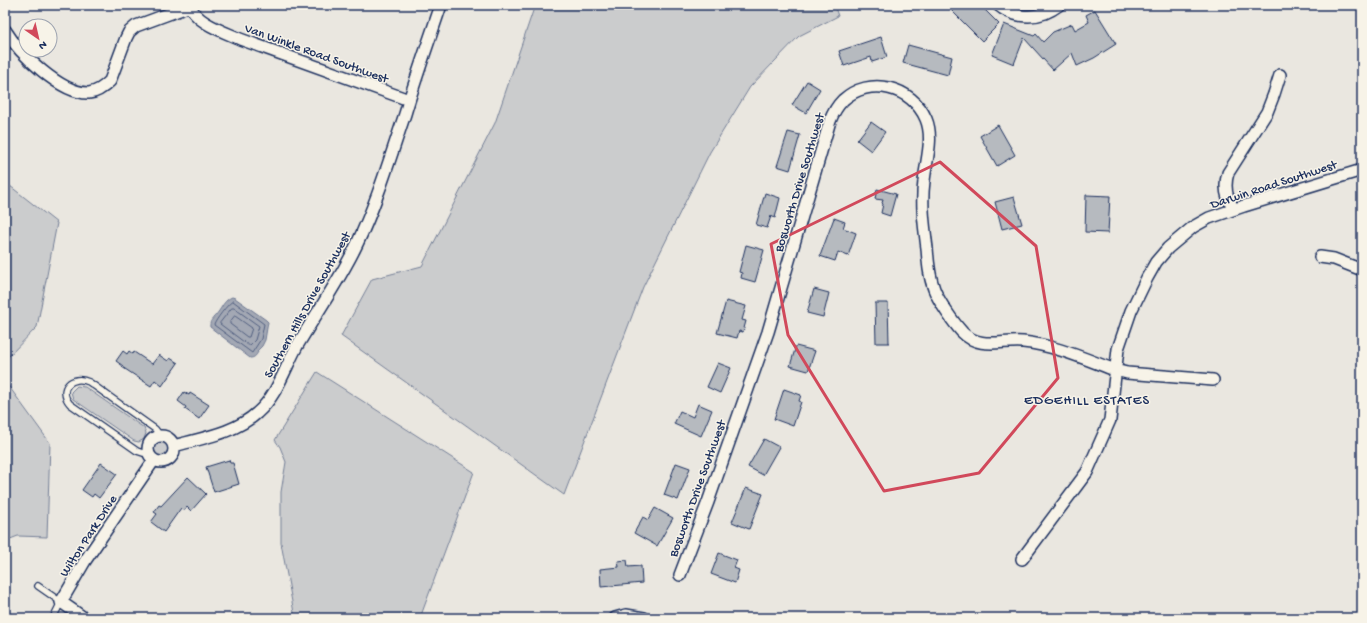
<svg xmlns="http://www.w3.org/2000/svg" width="1367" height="623" font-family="'Gochi Hand',sans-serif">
	<rect width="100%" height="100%" fill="#eae7e0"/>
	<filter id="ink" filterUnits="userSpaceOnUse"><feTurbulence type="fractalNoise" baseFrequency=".025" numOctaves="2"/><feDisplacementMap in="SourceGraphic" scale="8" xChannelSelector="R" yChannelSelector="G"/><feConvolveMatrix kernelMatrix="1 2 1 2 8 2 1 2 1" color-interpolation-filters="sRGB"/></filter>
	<g filter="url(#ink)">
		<path fill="#cbcccd" stroke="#737e96" d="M535,5H834L838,16L799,36L750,87L710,152L643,287L564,495L341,336L372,279L422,266L495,123Z
			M5,182L57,223L37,327L5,360Z
			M317,372L474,472L420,618H295L281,543V492L286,462L280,447L275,440Z
			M5,381L50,443L47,537L18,536L5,541Z
			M77,386L85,387L144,428L146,433L144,439L139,442L134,441L73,399L71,392Z
			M152 449a9 9 0 1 1 18 0a9 9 0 1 1-18 0Z"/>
		<path fill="#a3a8b4" stroke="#6d7892" d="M232,297L235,298L266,320L268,322L265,340L262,346L257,351L258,352C256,356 254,358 250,358L210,327C209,320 215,317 219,311C223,305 225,300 232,297Z"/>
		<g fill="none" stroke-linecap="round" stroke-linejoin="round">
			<path stroke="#515f80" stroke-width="1" d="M233,301L264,324L261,339L252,353L214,325C215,321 228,303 233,301Z
				M232,308H234L259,326L255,340L250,345H248L220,324V323Z
				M235,316L252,328L249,337H247L230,324V322Z"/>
		</g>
		<path fill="#b6babf" stroke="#1b2f5e" d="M946,5H980L999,24L982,41Z
			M1095,10L1116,44L1094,58L1077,66L1072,53L1053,70L1024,38L1014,64L992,55L1004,24L1034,36L1036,34L1043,42L1053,32L1072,24L1075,30L1089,22L1086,15Z
			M881,37L887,57L872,62L871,57L844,66L839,51Z
			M908,45L952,57L948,75L903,63Z
			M807,81L820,89L806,113L792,105Z
			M871,122L885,132L871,151L857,140Z
			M998,125L1015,155L997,166L980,136Z
			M788,132L800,135L790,170L777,166Z
			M877,189L896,194L890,216L881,213L883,204L882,203L883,200L875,199Z
			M765,193L780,198L775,218L771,216L767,228L756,225Z
			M1086,195L1110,196L1108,233L1085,232Z
			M1014,197L1022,224L1002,229L995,202Z
			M834,218L845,222L843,228L856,233L848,256L838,252L835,261L820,256Z
			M746,245L764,250L755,282L741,278L742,273L739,272Z
			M814,289L829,293L823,317L807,313Z
			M726,301L746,306L742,320L746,321L743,332L739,331L737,338L717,333Z
			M875,303H888L889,343H876Z
			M796,346L815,351L808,371L790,366Z
			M123,351L127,354L129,351L133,354L134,352L152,364L159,355L168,361L170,358L178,363L162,386L155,380L151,386L122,367L123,366L116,361Z
			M718,363L731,368L720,393L707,387Z
			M784,389L801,395L799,401L801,402L793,426L774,419Z
			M184,392L189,395L190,393L209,405L199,419L185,409L186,407L178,401Z
			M698,404L712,410L701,436L674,424L680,411L693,417Z
			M764,439L779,447L763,475L748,467Z
			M229,460L230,463H233L239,484L214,492L206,467Z
			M101,463L117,474L99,498L94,494L92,497L82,490Z
			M676,463L690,468L678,500L664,495Z
			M188,477L206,494L191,511L187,507L184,511L181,508L164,532L151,522L157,514L154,512L159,505L161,506Z
			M746,488L763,494L749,529L732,522Z
			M655,508L673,518L657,546L634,533L643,517L648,520Z
			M719,553L737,560L734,568L739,570L735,583L711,574Z
			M627,560L628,567L641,566L642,583L601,587L600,569L619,567L618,561Z"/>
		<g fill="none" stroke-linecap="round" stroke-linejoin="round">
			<defs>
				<path id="service" d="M149,452L143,453L137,451L70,404C57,389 72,374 89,382L155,429L158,433L159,436
					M38,586L61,602L53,618"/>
				<path id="minor" d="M190,5C194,22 225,32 240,39L409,100
					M998,5C1011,16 1029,19 1045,13C1050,11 1055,8 1059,5
					M5,30C19,53 61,94 89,93C98,92 104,87 110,81L126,38L129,32L136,26L190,6
					M1234,209C1226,198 1224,186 1228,173L1267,112L1274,94L1280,75
					M1320,257L1334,259L1362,270
					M148 449a13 13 0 1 1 26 0a13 13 0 1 1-26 0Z
					M174,446C202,438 235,433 257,413C277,396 285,368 297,346C317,312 340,280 357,244C377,202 390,158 405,114C416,77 429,41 441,5
					M1022,559L1087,472L1110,420L1118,349L1131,311L1147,278L1156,262L1168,248L1193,227L1209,218L1244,206L1362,170
					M680,575L708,502L768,332L830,121C833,113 837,106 843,100C869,76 912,86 926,119C934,138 926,161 924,181C921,204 924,225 927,248C928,262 929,276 934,289C939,302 953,322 962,332C979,350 1002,340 1023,342C1054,345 1085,359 1115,370L1127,373L1213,380
					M84,618L61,602L85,561L154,460
					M615,618L626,615L644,618"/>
			</defs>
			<use href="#service" stroke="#1b2f5e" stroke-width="8"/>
			<use href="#minor" stroke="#1b2f5e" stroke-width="14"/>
			<use href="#service" stroke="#f7f3e8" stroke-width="5.5"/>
			<use href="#minor" stroke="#f7f3e8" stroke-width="11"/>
		</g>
	</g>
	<path fill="none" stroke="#d1495b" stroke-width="3" stroke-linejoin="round" d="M940,162L1036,246L1058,378L979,473L884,491L788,335L771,244Z"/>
	<g text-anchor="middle" stroke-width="3" stroke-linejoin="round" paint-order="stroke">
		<g font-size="13" fill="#1b2f5e" stroke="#f7f3e8">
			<text transform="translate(317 52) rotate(20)" y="5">Van Winkle Road Southwest</text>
			<text transform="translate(798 182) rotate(-73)" y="5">Bosworth Drive Southwest</text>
			<text transform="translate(1273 183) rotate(-18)" y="5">Darwin Road Southwest</text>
			<text transform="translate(306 304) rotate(-61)" y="5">Southern Hills Drive Southwest</text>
			<text transform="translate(696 488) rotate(-70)" y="5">Bosworth Drive Southwest</text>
			<text transform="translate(87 535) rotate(-57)" y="5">Wilton Park Drive</text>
		</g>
		<g font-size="14" letter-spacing="1" fill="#1b2f5e" stroke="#f7f3e8">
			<text x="1087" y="404">EDGEHILL ESTATES</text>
		</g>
	</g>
	<rect width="1367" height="623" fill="none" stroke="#f7f3e8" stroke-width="20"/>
	<rect x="10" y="10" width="1347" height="603" fill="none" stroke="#1b2f5e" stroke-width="1.5" filter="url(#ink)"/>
	<g transform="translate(38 38) rotate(146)"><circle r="19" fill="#f7f3e8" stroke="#9fa5b1"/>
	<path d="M0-3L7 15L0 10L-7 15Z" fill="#d1495b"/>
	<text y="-6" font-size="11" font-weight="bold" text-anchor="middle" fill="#1b2f5e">N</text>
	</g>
</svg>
